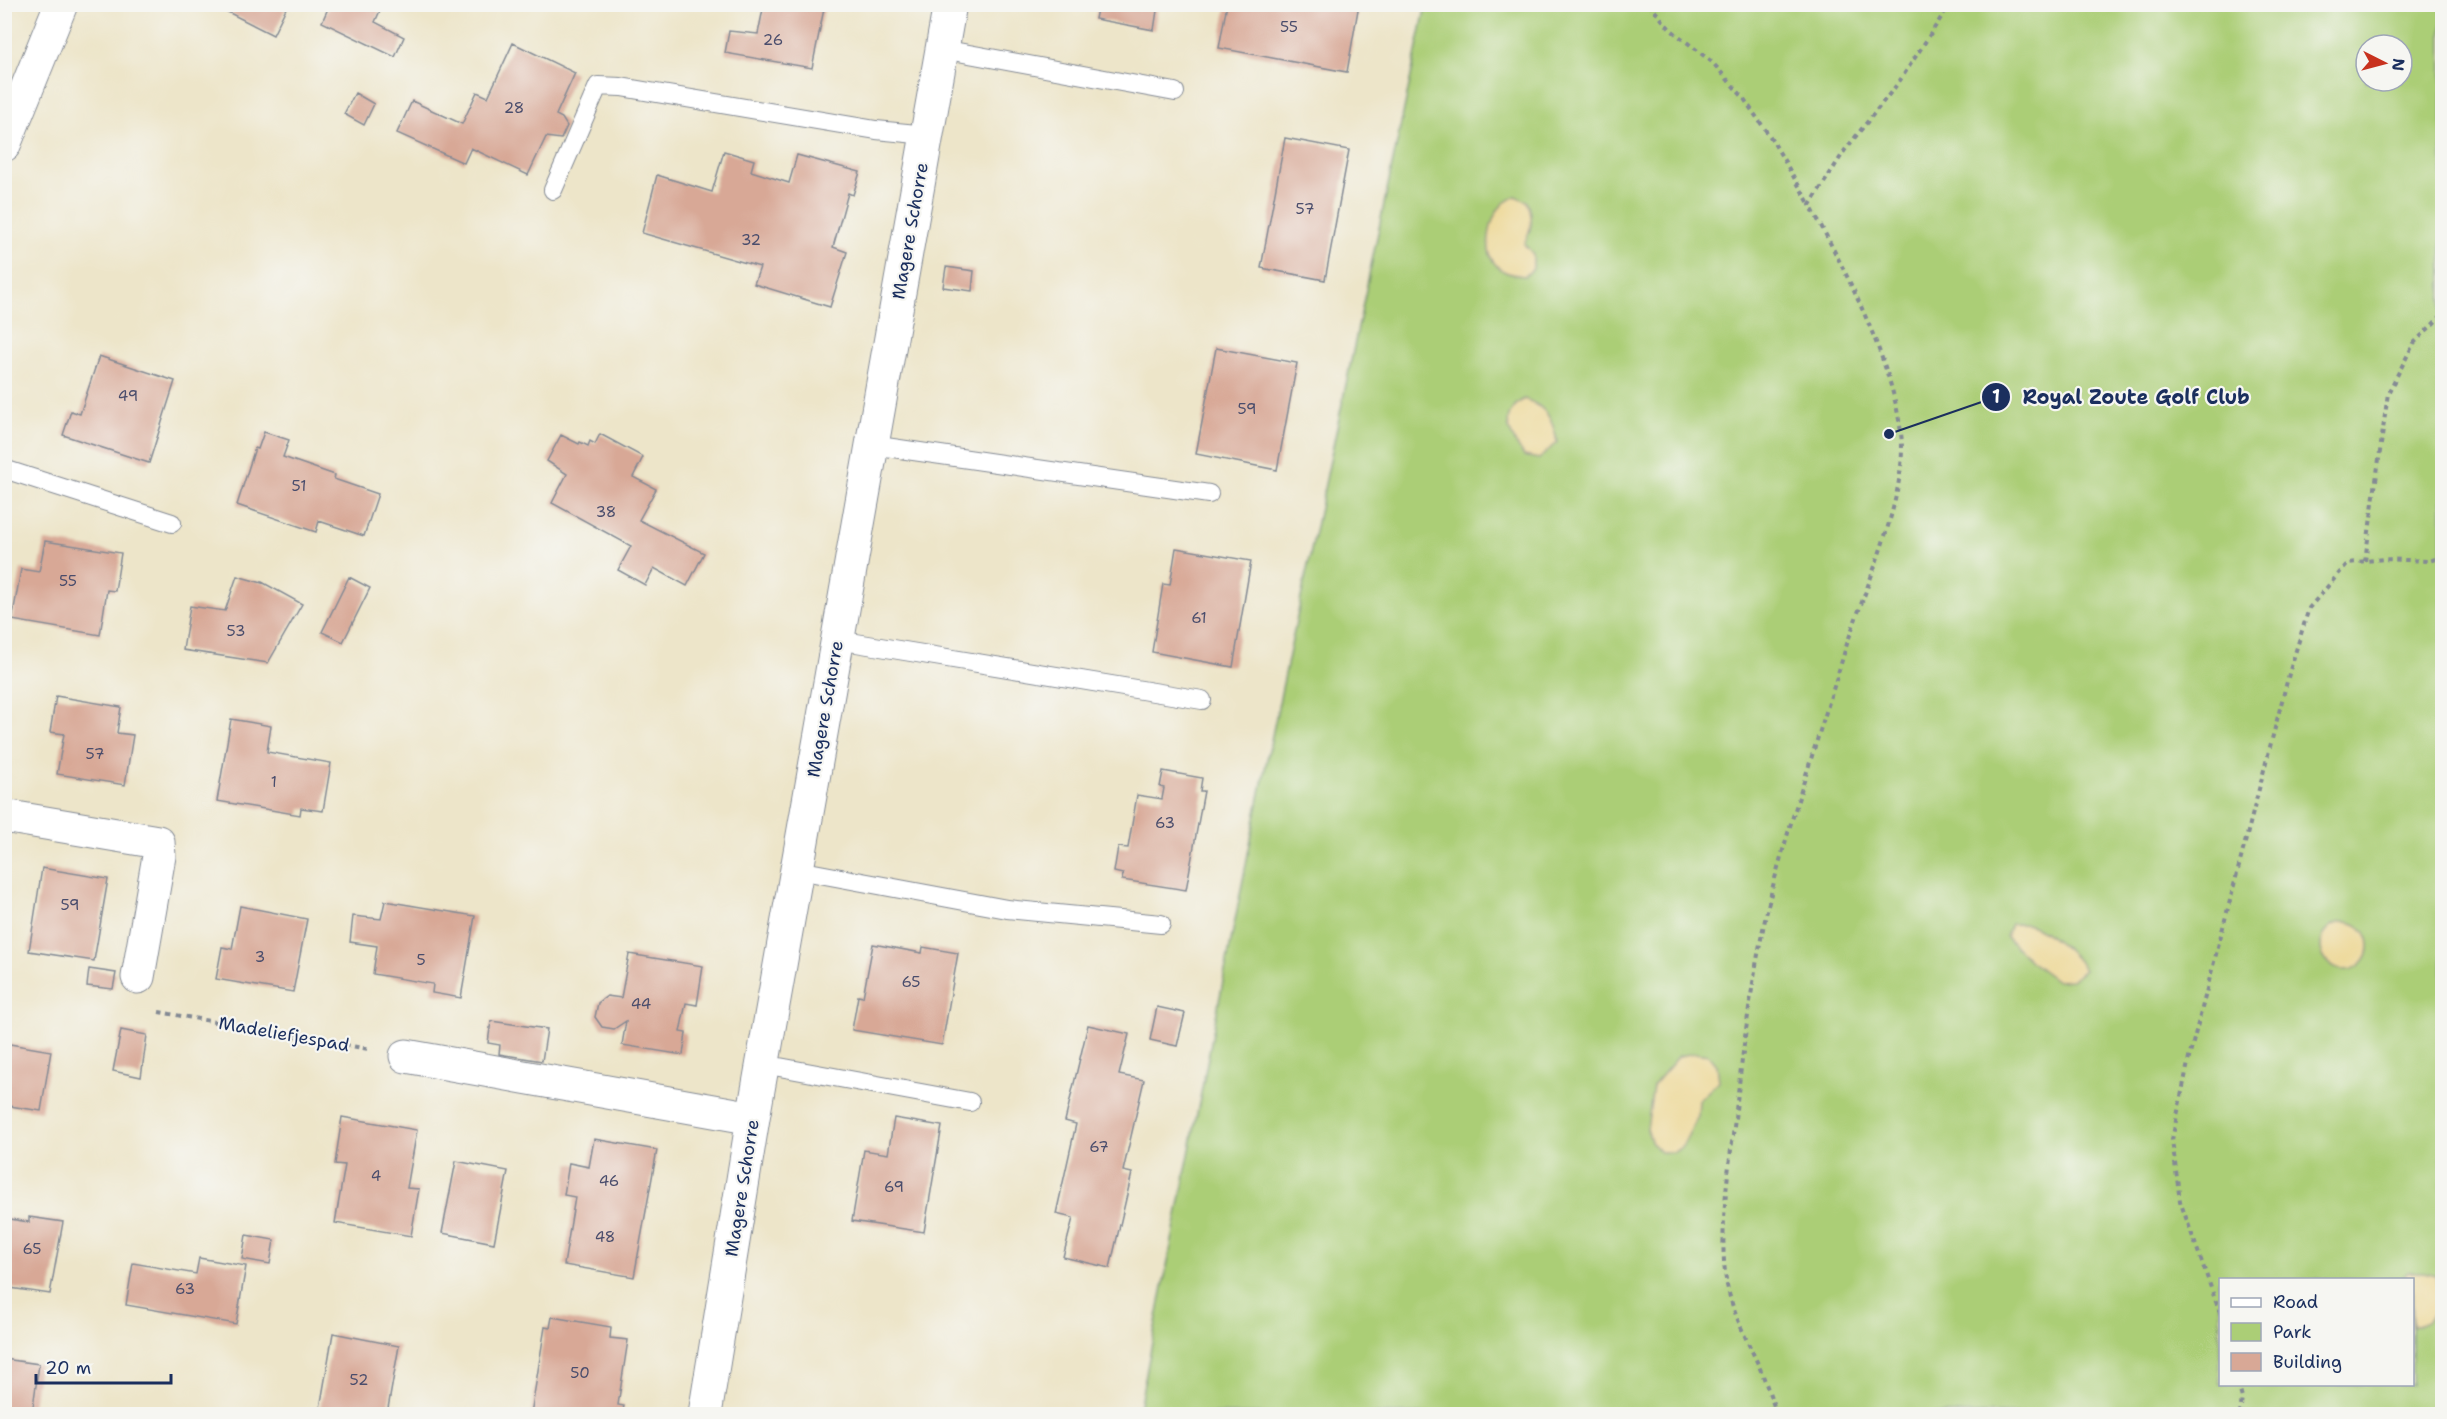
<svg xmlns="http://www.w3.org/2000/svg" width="2447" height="1419" font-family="'Shantell Sans',sans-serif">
	<rect width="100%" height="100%" fill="#f6f6f2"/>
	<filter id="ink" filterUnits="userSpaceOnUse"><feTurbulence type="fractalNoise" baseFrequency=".0167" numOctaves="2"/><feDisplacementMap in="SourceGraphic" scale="12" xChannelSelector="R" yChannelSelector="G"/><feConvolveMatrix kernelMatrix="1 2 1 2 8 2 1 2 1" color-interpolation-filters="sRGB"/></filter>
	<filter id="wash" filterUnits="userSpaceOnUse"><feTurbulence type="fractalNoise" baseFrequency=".008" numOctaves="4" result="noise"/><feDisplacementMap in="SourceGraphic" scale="24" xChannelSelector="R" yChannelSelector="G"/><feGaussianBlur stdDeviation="1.35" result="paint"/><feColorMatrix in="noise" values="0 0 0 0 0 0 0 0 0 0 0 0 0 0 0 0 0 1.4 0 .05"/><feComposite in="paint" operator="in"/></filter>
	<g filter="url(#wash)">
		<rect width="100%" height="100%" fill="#ede5c9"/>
		<path fill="#abce76" stroke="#637e6a" stroke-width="1.5" fill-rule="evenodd" d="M1426,5H2442V1414H1138L1261,788ZM2366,45H2402V81H2366ZM2220,1280H2412V1384H2220Z"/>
		<path fill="#eeda9e" stroke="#84847e" stroke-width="1.5" d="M1515,196L1527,201C1534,218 1532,228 1524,244L1533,254V269L1525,276C1514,275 1504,274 1496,265C1482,251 1490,216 1503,204C1506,201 1511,199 1515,196Z
			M1524,399C1546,406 1553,419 1557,442L1539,459L1524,456C1510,434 1497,416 1524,399Z
			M2321 946a24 24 0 1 1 48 0a24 24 0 1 1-48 0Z
			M2011,924C2017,924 2024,924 2030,925C2046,930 2077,955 2084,970L2072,980L2057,981L2030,961L2006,937Z
			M1695,1053L1709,1055L1717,1065L1719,1081L1699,1100L1698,1116L1682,1147L1674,1152H1661L1652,1144L1647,1129L1653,1086L1679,1056Z
			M2408,1272H2424L2435,1275L2442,1294V1303L2427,1321L2413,1327L2412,1280L2402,1279Z"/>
		<g id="blocks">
			<path fill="#d8a896" d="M212,4H288L273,35Z
				M330,4H383L375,22L404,37L395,57L322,22Z
				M764,4H825L812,68L725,53L729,31L758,34Z
				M1098,4H1158L1154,30L1095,19Z
				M1227,4H1359L1347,72L1219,48Z
				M513,43L575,73L556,115L562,118L567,126L561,139L546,137L528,175L471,148L464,163L397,133L412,101L462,124L477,92L488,97Z
				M355,93L374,104L364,125L344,114Z
				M1285,138L1349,150L1325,280L1261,268Z
				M724,151L754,160L751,171L789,183L797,155L860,172L853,195L848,193L833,247L847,252L830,307L754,284L760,267L642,233L657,175L712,192Z
				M946,267L974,271L972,291L943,287Z
				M1216,348L1297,363L1277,470L1196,454Z
				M99,356L175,381L149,463L63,435L71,411L80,414Z
				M264,432L289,440L283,457L335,475L334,479L378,494L364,536L319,521L316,532L237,505L255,448L258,449Z
				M600,434L643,457L633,477L656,489L639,520L704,553L687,586L654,568L645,585L618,570L631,546L552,503L567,474L547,461L561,435L579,444L580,442L588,446L590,441L595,444Z
				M45,541L121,553L115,591L107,590L100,635L12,620L21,569L39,572Z
				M1176,548L1251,561L1233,667L1152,652L1163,584L1170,585Z
				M237,576L262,583V582L302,604L268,663L183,650L190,606L225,611Z
				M349,577L370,588L343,642L322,632Z
				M56,696L121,707L117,733L133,735L125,785L57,774L64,734L50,732Z
				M231,719L271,726L267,752L331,763L323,811L301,808L300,815L217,801Z
				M1163,771L1202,778L1200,791H1204L1186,890L1122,880L1123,874L1114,872L1118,847L1128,848L1137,795L1162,799L1164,788L1160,787Z
				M42,868L108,879L94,961L29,951Z
				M385,901L475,916L461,998L432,993L433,984L373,974L377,946L350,942L353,916L381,919Z
				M240,906L307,919L293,992L216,979L222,947L232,949Z
				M873,944L922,953L923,947L958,953L942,1045L852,1030L858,996L863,997Z
				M629,954L703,966L697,1005L686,1003L680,1032L686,1033L683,1055L622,1045L626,1021L614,1029L602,1027L595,1017L598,1003L607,996L621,998Z
				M89,969L116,973L113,989L87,986Z
				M1157,1007L1185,1013L1177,1046L1150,1040Z
				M491,1021L547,1029L542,1061L499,1054L500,1045L488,1043Z
				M1088,1025L1129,1034L1119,1075L1144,1080L1123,1171L1132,1173L1110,1268L1063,1257L1073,1218L1056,1214L1076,1124L1065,1121Z
				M121,1030L147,1035L141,1077L113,1071Z
				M4,1043L51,1051L41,1111L4,1105Z
				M342,1117L417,1130L407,1188L419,1189L411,1236L335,1223L345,1165L335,1164Z
				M894,1118L942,1126L924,1232L852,1221L864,1150L888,1154Z
				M594,1139L657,1150L634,1277L564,1265L575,1197L564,1195L569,1163L589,1167Z
				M456,1161L508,1171L494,1243L442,1233Z
				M29,1217L63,1222L50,1294L4,1287V1218L29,1222Z
				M246,1235L274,1240L270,1264L242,1259Z
				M199,1258L246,1266L236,1324L126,1305L133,1263L196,1274Z
				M552,1317L611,1327L610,1338L628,1340L618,1405L624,1406L622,1414H531L545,1327L550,1328Z
				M333,1333L399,1346L387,1414H319Z
				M4,1359L39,1364L32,1414H4Z"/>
		</g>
	</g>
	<g filter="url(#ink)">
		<use href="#blocks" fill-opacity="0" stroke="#848a94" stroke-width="1.5"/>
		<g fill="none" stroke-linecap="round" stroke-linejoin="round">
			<defs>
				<path id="service" d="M942,49L1175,92
					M553,190L598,86L621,87L876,130L927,135
					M872,445L1209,494
					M4,469L172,523
					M838,640L1202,700
					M798,870L1007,909L1161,924
					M763,1064L970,1102"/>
				<path id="minor" d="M4,145L61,4
					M4,816L158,842L159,856L138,977
					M406,1056L753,1118
					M705,1414L753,1118L950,4"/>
			</defs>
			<use href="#service" stroke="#848a94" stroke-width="20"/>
			<use href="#minor" stroke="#848a94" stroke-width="35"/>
			<path stroke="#848a94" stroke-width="4" stroke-dasharray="4.5 4.5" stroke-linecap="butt" d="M1649,4L1670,29L1712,62L1742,96L1771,138L1810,205
				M2365,561L2388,393L2414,343L2442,315
				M159,1012L368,1049
				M2220,1313L2180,1201L2172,1140L2189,1058L2290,670L2309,608L2348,563L2383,559L2429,561L2442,557
				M2238,1384L2242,1398L2240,1414
				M1777,1414C1772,1401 1767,1386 1762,1373C1749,1343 1734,1318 1727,1285C1718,1239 1728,1173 1734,1127C1744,1041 1754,954 1777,871C1798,796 1824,721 1846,647C1865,588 1909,493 1901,433C1892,360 1845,270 1810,205L1845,150L1899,82L1950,4"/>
			<use href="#service" stroke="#fff" stroke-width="18"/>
			<use href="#minor" stroke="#fff" stroke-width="33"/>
		</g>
	</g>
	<g text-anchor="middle" stroke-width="4.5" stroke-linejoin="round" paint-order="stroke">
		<g font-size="15" fill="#4a4d6c">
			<text x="1289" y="32">55</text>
			<text x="773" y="45">26</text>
			<text x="514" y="113">28</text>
			<text x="1305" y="214">57</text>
			<text x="751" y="245">32</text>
			<text x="128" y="401">49</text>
			<text x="1247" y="414">59</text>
			<text x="299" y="491">51</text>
			<text x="606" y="517">38</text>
			<text x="68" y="586">55</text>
			<text x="1199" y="623">61</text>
			<text x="236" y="636">53</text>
			<text x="95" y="759">57</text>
			<text x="274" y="787">1</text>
			<text x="1165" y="828">63</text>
			<text x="70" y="910">59</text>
			<text x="260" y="962">3</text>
			<text x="421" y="965">5</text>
			<text x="911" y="987">65</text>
			<text x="641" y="1009">44</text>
			<text x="1099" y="1152">67</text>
			<text x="376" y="1181">4</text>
			<text x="609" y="1186">46</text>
			<text x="894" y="1192">69</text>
			<text x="605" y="1242">48</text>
			<text x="32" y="1254">65</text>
			<text x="185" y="1294">63</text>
			<text x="580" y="1378">50</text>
			<text x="359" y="1385">52</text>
		</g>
		<g font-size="18" fill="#1b2f5e" stroke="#f6f6f2">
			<text transform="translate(910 231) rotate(-80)" y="6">Magere Schorre</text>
			<text transform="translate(825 709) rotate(-80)" y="6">Magere Schorre</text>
			<text transform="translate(284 1034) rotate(10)" y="6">Madeliefjespad</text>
			<text transform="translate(742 1188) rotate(-81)" y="6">Magere Schorre</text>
		</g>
	</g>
	<path fill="none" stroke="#1b2f5e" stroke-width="2" d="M1889 434L1996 397"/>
	<g fill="#1b2f5e" stroke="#f6f6f2" stroke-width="2">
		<circle cx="1889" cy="434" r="6"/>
		<circle cx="1996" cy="397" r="15"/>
	</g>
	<g font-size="18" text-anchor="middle" font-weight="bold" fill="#fff">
		<text x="1996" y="403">1</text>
	</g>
	<g font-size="20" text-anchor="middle" font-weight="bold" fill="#1b2f5e" stroke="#f6f6f2" stroke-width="4.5" stroke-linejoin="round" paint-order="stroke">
		<text x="2136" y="404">Royal Zoute Golf Club</text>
	</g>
	<rect width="2447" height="1419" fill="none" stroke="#f6f6f2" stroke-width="24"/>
	<rect x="2219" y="1278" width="195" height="108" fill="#f6f6f2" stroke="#9ea6b7" stroke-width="1.5"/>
	<rect x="2231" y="1298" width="30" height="9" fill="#ffffff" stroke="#9ea6b7" stroke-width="1.5"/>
	<text x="2273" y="1308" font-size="18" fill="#1b2f5e">Road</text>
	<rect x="2231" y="1323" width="30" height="18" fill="#abce76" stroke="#9ea6b7" stroke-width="1.5"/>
	<text x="2273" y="1338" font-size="18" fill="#1b2f5e">Park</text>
	<rect x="2231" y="1353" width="30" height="18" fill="#d8a896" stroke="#9ea6b7" stroke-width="1.5"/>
	<text x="2273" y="1368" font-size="18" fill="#1b2f5e">Building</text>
	<g transform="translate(2384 63) rotate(96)"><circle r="28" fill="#f6f6f2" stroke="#9ea6b7" stroke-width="1.5"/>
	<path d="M0-4.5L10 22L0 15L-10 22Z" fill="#c8321e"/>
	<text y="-9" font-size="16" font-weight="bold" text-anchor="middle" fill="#1b2f5e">N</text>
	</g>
	<path d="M36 1374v9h135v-9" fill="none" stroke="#1b2f5e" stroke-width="3"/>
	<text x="45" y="1374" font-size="18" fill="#1b2f5e" stroke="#f6f6f2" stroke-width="4.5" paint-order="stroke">20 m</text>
</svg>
